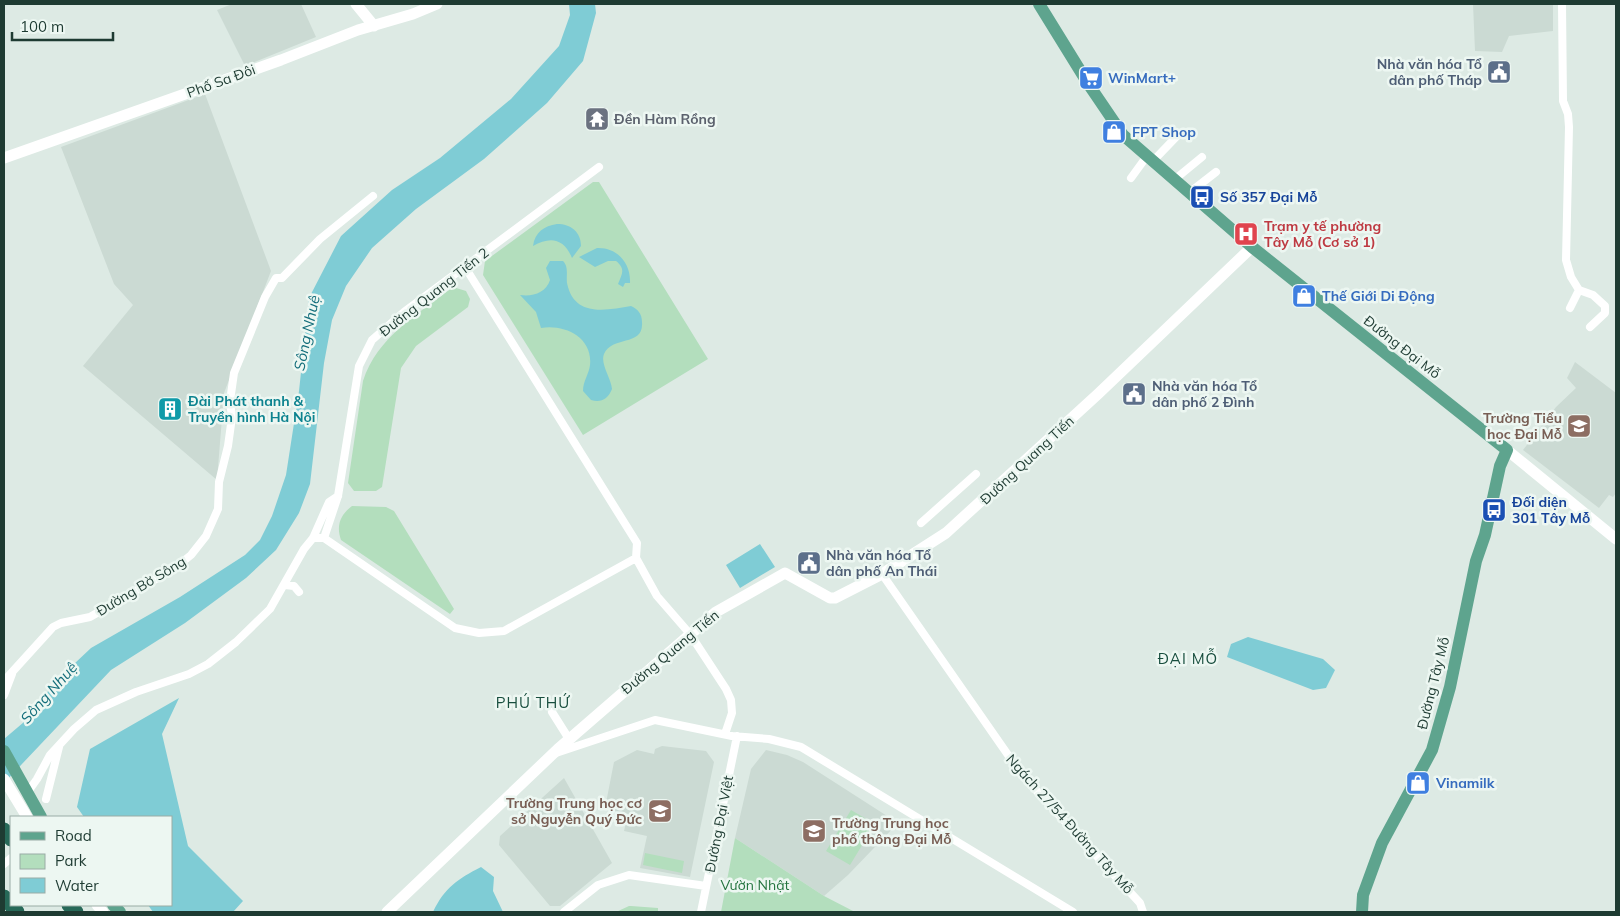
<svg xmlns="http://www.w3.org/2000/svg" width="1620" height="916" font-family="Mulish,sans-serif">
	<rect width="100%" height="100%" fill="#ddeae4"/>
	<path fill="#cbdad3" d="M232,4H301L316,37L245,66L217,10Z
		M1473,4H1553V31L1509,36L1502,52L1475,51Z
		M205,94L271,271L224,393L217,480L83,366L133,305L114,284L61,147Z
		M1575,362L1616,393V493L1613,497L1609,495L1599,508L1523,450L1556,407L1576,388L1567,378Z
		M662,746L706,751L714,762L690,877L640,868L647,836L624,831L628,814L605,808L614,762L637,750L654,754L655,749Z
		M766,750L787,755L803,762L898,823L848,875L824,896L735,838L751,769Z
		M564,778L612,863L560,906H550L499,845L500,836Z"/>
	<path fill="#b3debd" d="M593,182H599L708,359L583,435L483,275L485,261Z
		M453,287L466,291L470,299L468,307L416,346L401,368L382,487L376,491H354L348,483L363,381C377,337 418,314 453,287Z
		M352,506L386,507L394,511L454,609L450,614L341,540C336,526 340,515 352,506Z
		M851,810L875,824L850,865L826,851Z
		M735,838L824,896L855,912H721Z
		M645,853L684,861L682,873L643,865Z
		M629,906H631L658,908V912H616Z"/>
	<path fill="#7fccd5" d="M569,4H595L596,13L583,61L547,103L484,159L416,209L372,248L346,286L332,320L324,363L310,484L299,513L276,550L246,578L185,623L111,670L4,783V739L24,722L56,681L91,648L180,597L245,555L260,540L272,516L286,475L299,391L309,298L341,236L392,190L440,158L511,99L559,46L570,15Z
		M557,224C571,224 581,232 581,246L572,258C564,238 550,236 533,246C535,232 544,226 557,224Z
		M597,248C617,247 631,263 630,283H625L623,287L618,284C622,274 626,269 616,261H608L595,267L579,257Z
		M550,261H563C569,267 566,275 567,283C574,318 607,310 631,306C638,309 642,314 642,322C644,347 612,335 604,354C600,364 611,378 612,389C608,399 601,403 591,400L583,391C583,381 589,374 590,365C593,337 564,324 541,328L536,312L520,295C532,297 546,293 550,280L546,268Z
		M760,544L775,567L740,588L726,565Z
		M1248,637L1323,659L1335,670L1326,688L1313,690L1227,657L1231,644Z
		M179,698L162,734L188,846L243,901L233,912H153L148,905H171V817H84L77,807L90,749Z
		M481,867L494,877L493,891L503,912H433C445,887 458,879 481,867Z"/>
	<g fill="none" stroke-linecap="round" stroke-linejoin="round">
		<path stroke="#fff" stroke-width="8" d="M1562,4L1563,101L1568,114L1569,127L1566,260L1571,277L1579,290L1570,308
			M1153,161L1178,135
			M1131,178L1147,156
			M1174,180L1202,157
			M1189,193L1216,172
			M465,267L637,543L636,558L657,596L690,634L726,689L731,700L732,713L725,734
			M1579,290L1593,295L1605,306V313L1590,327
			M921,523L976,474
			M313,538H324L338,496L359,366L372,340L404,312L599,167
			M324,538L455,628L479,633L504,631L636,558
			M882,574L1022,775L1140,903L1143,912
			M285,585L294,586L299,592
			M4,681L53,627L61,623L90,617L175,568L191,555L206,536L218,509L219,482L228,446L232,417L230,401L234,373L265,297L276,278H282L320,239L373,196
			M4,695L12,674
			M552,712L569,739
			M556,753L655,720L732,736L769,739L801,747L1073,912
			M27,793L37,779L50,755L74,729L96,710L136,692L189,674L208,664L236,642L270,609L304,549L313,538L329,502L338,496
			M46,799L59,747
			M4,864L11,858
			M564,912L598,885L629,875L706,886
			M701,912L737,736"/>
		<path stroke="#fff" stroke-width="11" d="M356,4L374,26
			M4,158L281,60L358,30L413,14L437,4
			M1507,450L1616,539
			M4,779L27,817
			M97,905L103,912
			M387,912L558,749L716,612L785,573L830,598H835L882,574L946,533L1098,394L1252,247"/>
		<path stroke="#5ea48e" stroke-width="12" d="M1039,4L1089,85L1123,135L1252,247L1507,450L1500,466L1485,535L1476,561L1450,687L1432,750L1382,843L1363,895L1362,912
			M4,751L41,817
			M113,905L120,912"/>
		<path stroke="#276958" stroke-width="15" d="M4,830L11,839
			M4,897L17,912
			M69,905L76,912"/>
	</g>
	<defs>
		<symbol id="civic-square" viewBox="-11 -11 22 22"><rect x="-9" y="-9" width="18" height="18" rx="4" fill="#5c6f8a" stroke="#edf7f2"/><path d="M-.6-6.5H3V-4.5H.6V-3L4-1V1h2V6H-6V1h2V-1L-.6-3ZM-1.2 2.5V6h2.4V2.5Z" fill="#fff"/></symbol>
		<symbol id="supermarket-square" viewBox="-11 -11 22 22"><rect x="-9" y="-9" width="18" height="18" rx="4" fill="#3f7fe0" stroke="#edf7f2"/><path d="M-6-5.5h2.5l.6 2H6L4.5 2H-2.5L-4.4-4H-6ZM-1.5 3.2a1.3 1.3 0 1 0 .1 0ZM3 3.2a1.3 1.3 0 1 0 .1 0Z" fill="#fff"/></symbol>
		<symbol id="temple-square" viewBox="-11 -11 22 22"><rect x="-9" y="-9" width="18" height="18" rx="4" fill="#6b7280" stroke="#edf7f2"/><path d="M0-6L5-2H3V0L6.5 2.5H4V6H1.5V3h-3V6H-4V2.5H-6.5L-3 0V-2H-5Z" fill="#fff"/></symbol>
		<symbol id="shop-square" viewBox="-11 -11 22 22"><rect x="-9" y="-9" width="18" height="18" rx="4" fill="#3f7fe0" stroke="#edf7f2"/><path d="M-5-2.5h2.3a2.7 3.5 0 0 1 5.4 0H5L5.5 6h-11ZM-1.5-2.5h3a1.5 2.3 0 0 0-3 0Z" fill="#fff"/></symbol>
		<symbol id="bus-square" viewBox="-11 -11 22 22"><rect x="-9" y="-9" width="18" height="18" rx="4" fill="#1a4fb4" stroke="#edf7f2"/><path d="M-5-6H5V4H4V6H2V4H-2V6H-4V4H-5ZM-3.5-4V0h7V-4ZM-3.5 1.2v1.5H-2V1.2ZM2 1.2v1.5H3.5V1.2Z" fill="#fff"/></symbol>
		<symbol id="hospital-square" viewBox="-11 -11 22 22"><rect x="-9" y="-9" width="18" height="18" rx="4" fill="#e0444e" stroke="#edf7f2"/><path d="M-5-5h3v3.5h4V-5h3V5h-3V1.5h-4V5h-3Z" fill="#fff"/></symbol>
		<symbol id="building-square" viewBox="-11 -11 22 22"><rect x="-9" y="-9" width="18" height="18" rx="4" fill="#0f9aa8" stroke="#edf7f2"/><path d="M-4-6H4V6H1V3H-1V6H-4ZM-2.5-4.3h1.7v1.8h-1.7ZM.8-4.3h1.7v1.8H.8ZM-2.5-1h1.7V.8h-1.7ZM.8-1h1.7V.8H.8Z" fill="#fff"/></symbol>
		<symbol id="school-square" viewBox="-11 -11 22 22"><rect x="-9" y="-9" width="18" height="18" rx="4" fill="#8d6e63" stroke="#edf7f2"/><path d="M0-5L7-2L0 1L-7-2ZM-4 1L0 2.5L4 1V4Q0 6-4 4Z" fill="#fff"/></symbol>
	</defs>
	<g fill-rule="evenodd">
		<use href="#civic-square" x="1485" y="58" width="28" height="28"/>
		<use href="#supermarket-square" x="1077" y="64" width="28" height="28"/>
		<use href="#temple-square" x="583" y="105" width="28" height="28"/>
		<use href="#shop-square" x="1100" y="118" width="28" height="28"/>
		<use href="#bus-square" x="1188" y="183" width="28" height="28"/>
		<use href="#hospital-square" x="1232" y="220" width="28" height="28"/>
		<use href="#shop-square" x="1290" y="282" width="28" height="28"/>
		<use href="#civic-square" x="1120" y="380" width="28" height="28"/>
		<use href="#building-square" x="156" y="395" width="28" height="28"/>
		<use href="#school-square" x="1565" y="412" width="28" height="28"/>
		<use href="#bus-square" x="1480" y="496" width="28" height="28"/>
		<use href="#civic-square" x="795" y="549" width="28" height="28"/>
		<use href="#shop-square" x="1404" y="769" width="28" height="28"/>
		<use href="#school-square" x="646" y="797" width="28" height="28"/>
		<use href="#school-square" x="800" y="817" width="28" height="28"/>
	</g>
	<g text-anchor="middle" stroke-width="5" stroke-linejoin="round" paint-order="stroke">
		<g font-size="14" font-weight="bold" fill="#4e5e75" stroke="#edf7f2" text-anchor="start">
			<text x="1482" y="69" text-anchor="end">Nhà văn hóa Tổ<tspan x="1482" dy="16">dân phố Tháp</tspan></text>
			<text x="1152" y="391">Nhà văn hóa Tổ<tspan x="1152" dy="16">dân phố 2 Đình</tspan></text>
			<text x="826" y="560">Nhà văn hóa Tổ<tspan x="826" dy="16">dân phố An Thái</tspan></text>
		</g>
		<g font-size="14" font-weight="bold" fill="#366cbe" stroke="#edf7f2" text-anchor="start">
			<text x="1108" y="83">WinMart+</text>
			<text x="1132" y="137">FPT Shop</text>
			<text x="1322" y="301">Thế Giới Di Động</text>
			<text x="1436" y="788">Vinamilk</text>
		</g>
		<g font-size="14" fill="#1e3b32" stroke="#edf7f2">
			<text transform="translate(221 81) rotate(-20)" y="5">Phố Sa Đôi</text>
			<text transform="translate(434 292) rotate(-38)" y="5">Đường Quang Tiến 2</text>
			<text transform="translate(1402 347) rotate(38)" y="5">Đường Đại Mỗ</text>
			<text transform="translate(1027 460) rotate(-43)" y="5">Đường Quang Tiến</text>
			<text transform="translate(141 586) rotate(-31)" y="5">Đường Bờ Sông</text>
			<text transform="translate(670 652) rotate(-40)" y="5">Đường Quang Tiến</text>
			<text transform="translate(1433 683) rotate(-76)" y="5">Đường Tây Mỗ</text>
			<text transform="translate(719 824) rotate(-79)" y="5">Đường Đại Việt</text>
			<text transform="translate(1070 824) rotate(48)" y="5">Ngách 27/54 Đường Tây Mỗ</text>
		</g>
		<g font-size="14" font-weight="bold" fill="#5b616d" stroke="#edf7f2" text-anchor="start">
			<text x="614" y="124">Đền Hàm Rồng</text>
		</g>
		<g font-size="14" font-weight="bold" fill="#164399" stroke="#edf7f2" text-anchor="start">
			<text x="1220" y="202">Số 357 Đại Mỗ</text>
			<text x="1512" y="507">Đối diện<tspan x="1512" dy="16">301 Tây Mỗ</tspan></text>
		</g>
		<g font-size="14" font-weight="bold" fill="#be3a42" stroke="#edf7f2" text-anchor="start">
			<text x="1264" y="231">Trạm y tế phường<tspan x="1264" dy="16">Tây Mỗ (Cơ sở 1)</tspan></text>
		</g>
		<g font-size="14" font-weight="bold" fill="#0d838f" stroke="#edf7f2" text-anchor="start">
			<text x="188" y="406">Đài Phát thanh &amp;<tspan x="188" dy="16">Truyền hình Hà Nội</tspan></text>
		</g>
		<g font-size="14" font-weight="bold" fill="#785e54" stroke="#edf7f2" text-anchor="end">
			<text x="1562" y="423">Trường Tiểu<tspan x="1562" dy="16">học Đại Mỗ</tspan></text>
			<text x="642" y="808">Trường Trung học cơ<tspan x="642" dy="16">sở Nguyễn Quý Đức</tspan></text>
			<text x="832" y="828" text-anchor="start">Trường Trung học<tspan x="832" dy="16">phổ thông Đại Mỗ</tspan></text>
		</g>
		<g font-size="14" fill="#257540" stroke="#edf7f2">
			<text x="755" y="890">Vườn Nhật</text>
		</g>
		<g font-size="15" font-style="italic" fill="#146e7b" stroke="#edf7f2">
			<text transform="translate(307 333) rotate(-78)" y="5">Sông Nhuệ</text>
			<text transform="translate(49 693) rotate(-48)" y="5">Sông Nhuệ</text>
		</g>
		<g font-size="15" letter-spacing="1" fill="#184e3e" stroke="#edf7f2">
			<text x="1188" y="664">ĐẠI MỖ</text>
			<text x="533" y="708">PHÚ THỨ</text>
		</g>
	</g>
	<rect width="1620" height="916" fill="none" stroke="#1e3b32" stroke-width="10"/>
	<rect x="10" y="816" width="162" height="90" fill="#edf7f2" stroke="#9aaca5"/>
	<rect x="20" y="832" width="25" height="8" fill="#5ea48e" stroke="#9aaca5"/>
	<text x="55" y="841" font-size="15" fill="#1e3b32">Road</text>
	<rect x="20" y="854" width="25" height="15" fill="#b3debd" stroke="#9aaca5"/>
	<text x="55" y="866" font-size="15" fill="#1e3b32">Park</text>
	<rect x="20" y="878" width="25" height="15" fill="#7fccd5" stroke="#9aaca5"/>
	<text x="55" y="891" font-size="15" fill="#1e3b32">Water</text>
	<path d="M12 32v8h101v-8" fill="none" stroke="#1e3b32" stroke-width="2.5"/>
	<text x="20" y="32" font-size="15" fill="#1e3b32" stroke="#edf7f2" stroke-width="4" paint-order="stroke">100 m</text>
</svg>
